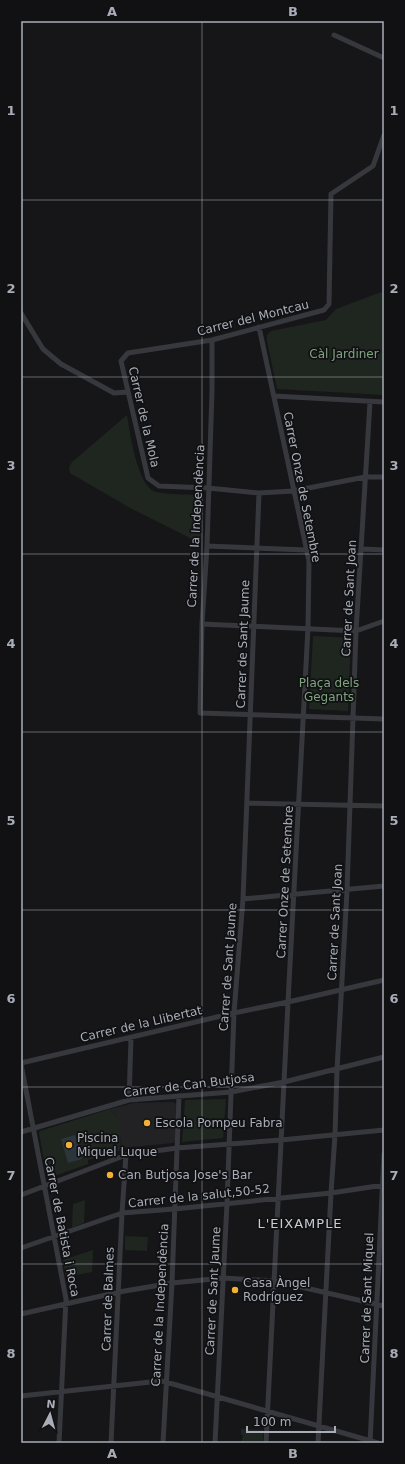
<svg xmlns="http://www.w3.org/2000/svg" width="405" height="1464" font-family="'DejaVu Sans',sans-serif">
	<rect width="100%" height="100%" fill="#161618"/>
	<path fill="#222225" d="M173,1102L176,1104L175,1141L173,1143L122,1148L117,1118L110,1109L134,1103Z"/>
	<path fill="#1e261f" d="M384,291V395L277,389L267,341V335L271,331L326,320L336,309Z
		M127,415C130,432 137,487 156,492C169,495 184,494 197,495L202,503L200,543L130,508L70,473L69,467L72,462Z
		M313,636L351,638L348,711L309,709Z
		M226,1099L223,1138L182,1142L185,1100Z
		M110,1109L117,1118L121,1127L120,1131L121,1150L88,1160V1164L49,1178L47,1177L39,1133L40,1131Z
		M85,1200L84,1223L72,1227L73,1204Z
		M125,1236L148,1237L147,1251L125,1250Z
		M93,1250L92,1272L66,1277L63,1260Z
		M241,1429L263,1430V1443H252V1442L244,1441V1443H241L243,1435H241Z"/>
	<path fill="#2c353c" d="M75,1135L82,1159L68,1163L61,1139Z"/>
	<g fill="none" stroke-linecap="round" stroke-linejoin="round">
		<path stroke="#37383d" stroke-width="5" d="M334,35L384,58
			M384,135L373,166L331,194L329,304L324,310L212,340L128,353L121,361L148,478L159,486L208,488L259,493L293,491L365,477H384
			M21,313L43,349L61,364L114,393L128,392
			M259,327L309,561L308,628L288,1002L266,1443
			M212,340V391L207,546L202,624L200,713L384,719
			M274,396L384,402
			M207,546L306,550
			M362,549L384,550
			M202,624L356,631L384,621
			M247,803L384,806
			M243,899L384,886
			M21,1063L234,1013L288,1002L384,980
			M21,1064L66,1299L59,1443
			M129,1100L131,1038
			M21,1132L129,1100L231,1092L284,1082L384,1057
			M21,1195L126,1155L177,1148L281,1140L384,1130
			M21,1248L122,1213L174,1209L331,1193L384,1185
			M21,1314L119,1292L172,1283L223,1278L275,1281L384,1306
			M21,1396L160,1381L166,1382L378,1443
			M111,1443L122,1213L126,1155
			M163,1443L172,1283L179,1096
			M215,1443L227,1203L234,1013L243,899L259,493
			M318,1443L331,1193L335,1135L337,1070L347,891L356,631L370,402
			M370,1443L384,1154"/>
	</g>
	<path fill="none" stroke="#a8adb8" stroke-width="1" stroke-opacity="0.55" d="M202,21V1443M21,200H384M21,377H384M21,554H384M21,732H384M21,910H384M21,1087H384M21,1264H384"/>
	<g fill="#f2b134" stroke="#111113" stroke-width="1.5">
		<circle cx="147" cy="1123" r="4"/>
		<circle cx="69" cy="1145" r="4"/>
		<circle cx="110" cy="1175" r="4"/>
		<circle cx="235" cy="1290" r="4"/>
	</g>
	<g text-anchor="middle" stroke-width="3.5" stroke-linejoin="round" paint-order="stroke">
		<g font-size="12" fill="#a8adb8" stroke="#111113">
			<text transform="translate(253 318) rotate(-14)" y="4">Carrer del Montcau</text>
			<text transform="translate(144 417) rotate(77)" y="4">Carrer de la Mola</text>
			<text transform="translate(302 487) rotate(79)" y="4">Carrer Onze de Setembre</text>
			<text transform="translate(196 526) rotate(-87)" y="4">Carrer de la Independència</text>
			<text transform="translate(349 598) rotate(-87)" y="4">Carrer de Sant Joan</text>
			<text transform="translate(243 644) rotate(-88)" y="4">Carrer de Sant Jaume</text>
			<text transform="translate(285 882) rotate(-87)" y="4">Carrer Onze de Setembre</text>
			<text transform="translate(335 922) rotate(-87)" y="4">Carrer de Sant Joan</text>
			<text transform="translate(228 967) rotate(-86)" y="4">Carrer de Sant Jaume</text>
			<text transform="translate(141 1024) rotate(-13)" y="4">Carrer de la Llibertat</text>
			<text transform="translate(189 1085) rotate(-7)" y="4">Carrer de Can Butjosa</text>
			<text transform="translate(199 1196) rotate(-6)" y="4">Carrer de la salut,50-52</text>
			<text transform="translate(62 1227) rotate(79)" y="4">Carrer de Batista i Roca</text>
			<text transform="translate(213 1291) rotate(-87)" y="4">Carrer de Sant Jaume</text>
			<text transform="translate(367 1298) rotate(-88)" y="4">Carrer de Sant Miquel</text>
			<text transform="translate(108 1299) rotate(-88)" y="4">Carrer de Balmes</text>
			<text transform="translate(160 1305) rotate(-87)" y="4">Carrer de la Independència</text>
		</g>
		<g font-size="12" fill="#7fa381" stroke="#111113">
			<text x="344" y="358">Càl Jardiner</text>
			<text x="329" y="687">Plaça dels<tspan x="329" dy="14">Gegants</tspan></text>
		</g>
		<g font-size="12" fill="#a8adb8" stroke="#111113" text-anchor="start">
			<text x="155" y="1127">Escola Pompeu Fabra</text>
			<text x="77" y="1142">Piscina<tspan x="77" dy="14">Miquel Luque</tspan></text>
			<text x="118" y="1179">Can Butjosa Jose's Bar</text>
			<text x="243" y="1287">Casa Àngel<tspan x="243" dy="14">Rodríguez</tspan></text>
		</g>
		<g font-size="13" letter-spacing="1" fill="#c9ccd4" stroke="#111113">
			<text x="300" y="1228">L'EIXAMPLE</text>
		</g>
	</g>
	<rect width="405" height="1464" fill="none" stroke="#111113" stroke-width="44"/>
	<g transform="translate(50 1414) rotate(6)" stroke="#111113" stroke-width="3" paint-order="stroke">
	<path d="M0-3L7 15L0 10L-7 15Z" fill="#a8adb8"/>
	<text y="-6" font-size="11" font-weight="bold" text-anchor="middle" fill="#a8adb8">N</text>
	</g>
	<path d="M247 1426v6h88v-6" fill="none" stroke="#a8adb8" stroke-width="2"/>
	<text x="253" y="1426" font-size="12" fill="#a8adb8" stroke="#111113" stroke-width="3" paint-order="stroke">100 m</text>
	<rect x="22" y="22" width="361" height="1420" fill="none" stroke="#a8adb8" stroke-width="1.5"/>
	<g font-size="13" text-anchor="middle" font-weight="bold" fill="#a8adb8">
		<text x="112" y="16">A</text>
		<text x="293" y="16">B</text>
		<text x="11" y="115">1</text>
		<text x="394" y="115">1</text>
		<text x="11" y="293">2</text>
		<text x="394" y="293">2</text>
		<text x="11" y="470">3</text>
		<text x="394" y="470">3</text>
		<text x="11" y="648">4</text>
		<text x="394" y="648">4</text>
		<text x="11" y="825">5</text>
		<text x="394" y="825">5</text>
		<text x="11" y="1003">6</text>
		<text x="394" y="1003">6</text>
		<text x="11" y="1180">7</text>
		<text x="394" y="1180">7</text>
		<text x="11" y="1358">8</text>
		<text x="394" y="1358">8</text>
		<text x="112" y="1458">A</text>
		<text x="293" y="1458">B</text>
	</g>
</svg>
